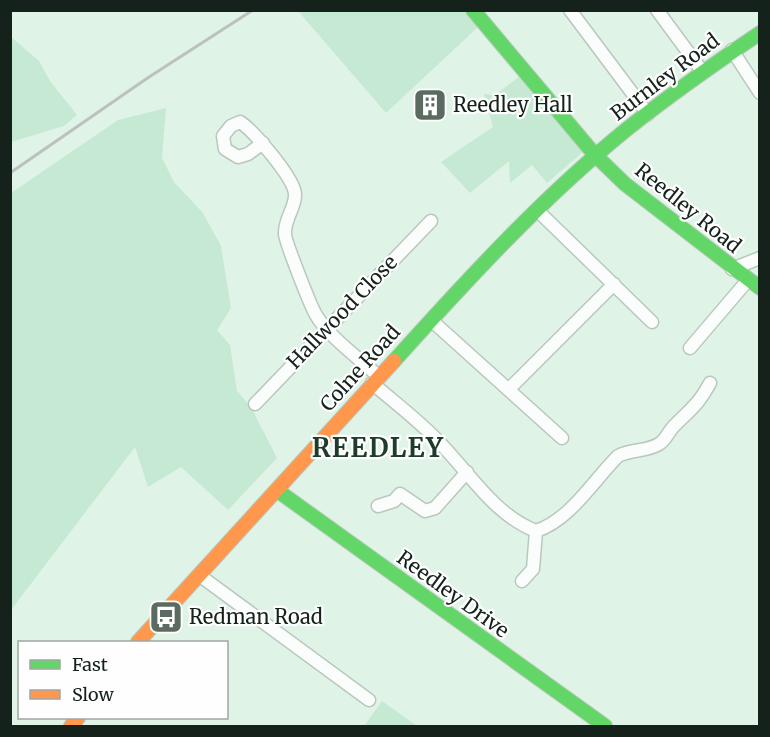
<svg xmlns="http://www.w3.org/2000/svg" width="770" height="737" font-family="Merriweather,serif">
	<rect width="100%" height="100%" fill="#e0f3e7"/>
	<path fill="#c6e9d4" d="M298,11H465L478,27L386,113Z
		M10,36L39,61L50,81L77,115L64,126L11,142Z
		M520,76L584,151L547,183L532,165L510,183L509,161L470,193L441,162L493,127L484,94L495,95Z
		M166,108L162,158L174,182L203,213L221,246L231,308L217,330L230,345L237,391L251,407L277,458L228,510L181,467L148,487L135,447L11,610V193L118,120Z
		M382,701L417,726H364Z"/>
	<g fill="none" stroke-linecap="round" stroke-linejoin="round">
		<defs>
			<path id="street" d="M570,10L648,114
				M657,10L702,71
				M732,50L760,93
				M263,143L248,154L238,157L225,149L223,136L231,126L240,122C253,130 294,178 295,194C296,207 284,219 285,234C285,241 311,307 316,315C328,336 360,359 378,376
				M537,210L652,322
				M732,269L760,258
				M431,320L562,438
				M690,348L748,280
				M372,383C394,402 418,420 438,441C469,472 494,515 536,531
				M509,389L614,284
				M255,404L431,221
				M378,506L394,501L400,494L425,511L435,508L467,472
				M536,531C570,520 593,481 618,456C631,449 646,452 659,444C666,440 668,432 674,426C691,409 698,405 710,383
				M199,575L369,700
				M522,581L533,569L536,531"/>
			<path id="fast" d="M473,10L595,155L625,184L760,288
				M394,361C467,280 542,198 627,129C670,95 714,64 760,33
				M278,491L605,726"/>
			<path id="slow" d="M138,642L394,361
				M71,726L78,718"/>
		</defs>
		<use href="#street" stroke="#b9c8be" stroke-width="15"/>
		<use href="#fast" stroke="#b9c8be" stroke-width="16"/>
		<use href="#slow" stroke="#b9c8be" stroke-width="16"/>
		<use href="#street" stroke="#fafdfb" stroke-width="12"/>
		<use href="#fast" stroke="#63d668" stroke-width="14"/>
		<use href="#slow" stroke="#ff974d" stroke-width="14"/>
		<path stroke="#bcc1be" stroke-width="3" d="M10,173L149,77L253,10"/>
	</g>
	<defs>
		<symbol id="building-square" viewBox="-11 -11 22 22"><rect x="-9" y="-9" width="18" height="18" rx="4" fill="#5c6b62" stroke="#fefefe"/><path d="M-4-6H4V6H1V3H-1V6H-4ZM-2.5-4.3h1.7v1.8h-1.7ZM.8-4.3h1.7v1.8H.8ZM-2.5-1h1.7V.8h-1.7ZM.8-1h1.7V.8H.8Z" fill="#fff"/></symbol>
		<symbol id="bus-square" viewBox="-11 -11 22 22"><rect x="-9" y="-9" width="18" height="18" rx="4" fill="#5c6b62" stroke="#fefefe"/><path d="M-5-6H5V4H4V6H2V4H-2V6H-4V4H-5ZM-3.5-4V0h7V-4ZM-3.5 1.2v1.5H-2V1.2ZM2 1.2v1.5H3.5V1.2Z" fill="#fff"/></symbol>
	</defs>
	<g fill-rule="evenodd">
		<use href="#building-square" x="411" y="86" width="38" height="38"/>
		<use href="#bus-square" x="147" y="598" width="38" height="38"/>
	</g>
	<g text-anchor="middle" stroke-width="4.5" stroke-linejoin="round" paint-order="stroke">
		<g font-size="20" fill="#15221b" stroke="#fefefe">
			<text transform="translate(665 77) rotate(-37)" y="7">Burnley Road</text>
			<text transform="translate(688 208) rotate(39)" y="7">Reedley Road</text>
			<text transform="translate(342 312) rotate(-46)" y="7">Hallwood Close</text>
			<text transform="translate(360 368) rotate(-48)" y="7">Colne Road</text>
			<text transform="translate(453 594) rotate(36)" y="7">Reedley Drive</text>
		</g>
		<g font-size="20" fill="#15221b" stroke="#fefefe" text-anchor="start">
			<text x="453" y="112">Reedley Hall</text>
			<text x="189" y="624">Redman Road</text>
		</g>
		<g font-size="26" font-weight="bold" letter-spacing="1.5" fill="#1e3c2b" stroke="#fefefe">
			<text x="378" y="457">REEDLEY</text>
		</g>
	</g>
	<rect width="770" height="737" fill="none" stroke="#15221b" stroke-width="24"/>
	<rect x="18" y="641" width="210" height="78" fill="#fefefe" stroke="#a1a6a3" stroke-width="1.5"/>
	<rect x="30" y="660" width="30" height="9" fill="#63d668" stroke="#a1a6a3" stroke-width="1.5"/>
	<text x="72" y="671" font-size="18" fill="#15221b">Fast</text>
	<rect x="30" y="690" width="30" height="9" fill="#ff974d" stroke="#a1a6a3" stroke-width="1.5"/>
	<text x="72" y="701" font-size="18" fill="#15221b">Slow</text>
</svg>
